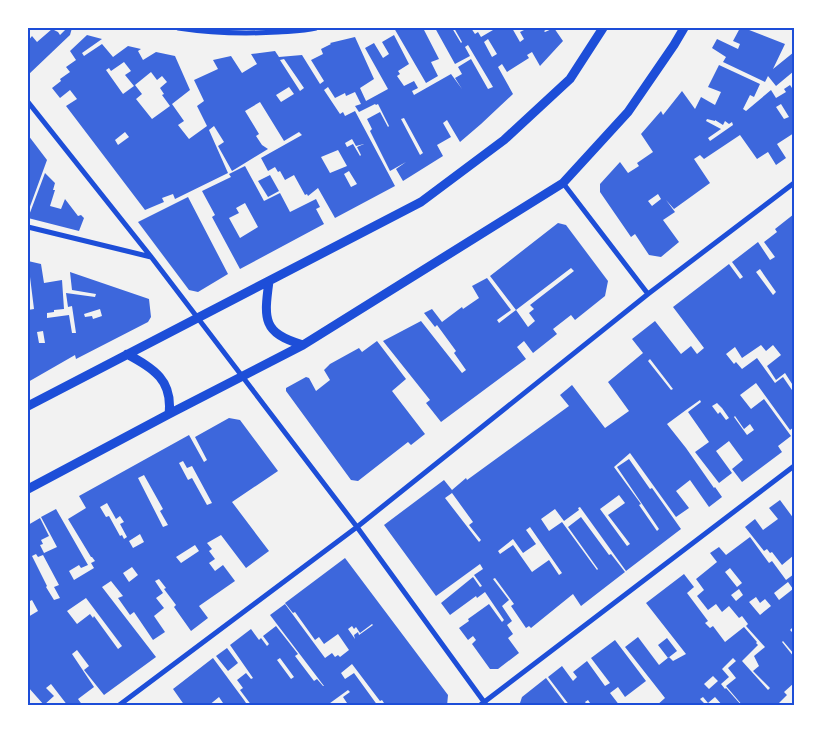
<svg xmlns="http://www.w3.org/2000/svg" width="822" height="733" font-family="'Libre Baskerville',serif">
	<rect width="100%" height="100%" fill="#f2f2f2"/>
	<path fill="#3d67dc" fill-rule="evenodd" d="M67,28H72L70,35L28,75V41L32,36L37,42L52,29L58,32L60,35Z
		M394,28H423L439,59L431,62L438,76L426,83Z
		M435,28H452L461,43L462,42L454,28H471L475,34L478,32L481,37L493,30L492,28H512L520,42L524,39L520,32L528,28H549L544,31L545,32L554,28L563,41L540,66L532,52L527,55L529,58L507,72L502,64L498,67L513,94L481,124L460,142L447,120L443,123L451,137L437,145L443,156L403,181L396,169L406,162L390,171L370,131L372,129L367,119L380,112L388,127L389,126L378,104L376,105L375,104L359,112L355,106L361,104L355,92L346,96L345,93L335,98L328,87L324,90L340,114L343,112L345,116L355,111L395,186L335,218L318,188L308,196L307,194L305,195L294,175L285,180L280,171L278,172L275,167L268,171L261,158L302,135L299,132L284,141L260,102L245,111L259,134L256,136L262,145L268,149L232,171L218,146L224,142L214,126L209,130L228,173L175,199L173,194L162,198L164,202L145,210L66,106L77,99L70,90L60,98L52,88L61,81L60,79L70,72L66,67L76,60L70,51L87,35L102,39L82,53L84,56L102,44L113,57L128,46L141,49L138,51L143,60L156,52L175,56L190,90L172,104L184,121L178,125L189,139L207,126L197,106L204,101L194,80L218,69L213,60L231,56L242,73L257,64L251,54L275,51L279,57L302,55L320,84L324,81L311,60L323,54L321,49L331,44L330,43L355,37L374,79L360,88L366,101L388,89L365,48L374,43L383,58L389,54L382,42L394,35L409,64L398,71L400,74L397,76L404,86L414,81L418,88L412,91L414,95L451,74L462,89L455,78L462,74L458,67L471,59L488,89L493,87L468,45L465,47L470,56L455,64ZM488,39L497,54L492,57L484,42ZM284,59L304,88L300,91L280,60ZM124,62L131,71L125,75L134,86L123,94L106,70L109,68L111,71ZM151,72L157,80L162,76L167,82L160,88L164,94L162,95L170,106L152,119L136,99L142,94L135,85ZM289,87L294,94L281,102L276,95ZM404,118L423,153L420,155L401,119ZM125,132L129,137L118,145L115,140ZM352,139L356,146L364,144L357,147L361,155L360,156L353,144L347,147L345,143ZM338,150L347,166L330,173L321,157ZM349,171L357,184L351,187L344,174Z
		M740,28H744L785,44L773,69L794,52V71L776,86L768,76L765,82L723,62L726,57L712,48L717,39L738,49L740,44L733,41Z
		M719,65L760,84L754,97L750,95L743,109L746,111L771,90L776,98L786,92L784,89L790,85L792,88L794,87V133L777,144L786,158L776,165L768,152L757,159L740,135L704,159L700,155L694,159L710,183L674,209L666,200L675,212L663,220L679,242L661,257L649,255L635,234L631,237L600,192V184L620,162L628,173L639,166L637,163L653,152L641,134L661,111L663,115L682,91L695,109L701,97L715,105L721,92L708,87ZM781,104L789,117L784,119L776,107ZM707,119L715,121V120L723,125L725,121L729,124L732,122L733,125L710,141L708,138L721,129L706,121ZM658,194L661,199L652,206L648,201Z
		M28,135L47,160L28,212Z
		M245,166L264,201L280,193L290,212L316,199L320,207L316,209L324,224L240,269L212,217L215,215L202,191L231,177L229,174ZM245,203L258,227L240,238L229,218L239,213L236,208Z
		M45,173L55,183L53,190H55L50,206L61,209L65,199L78,216L81,215L84,218L79,231L28,218Z
		M270,175L279,191L268,197L258,181Z
		M188,197L228,274L198,292L189,290L138,222Z
		M794,214V312L792,314L794,317V387L785,373L776,380L767,366L781,355L773,345L766,351L761,345L742,358L735,347L726,354L734,364L736,362L742,369L757,358L775,383L783,377L794,393V427L790,430L756,383L740,395L751,409L764,399L791,436L778,446L782,452L742,482L732,469L743,460L729,441L716,451L732,473L719,483L695,452L709,442L688,412L701,402L700,400L686,410L667,424L686,448L714,488L715,487L722,497L709,507L690,480L676,491L689,508L676,517L630,453L614,467L641,504L639,505L657,531L659,529L617,467L629,459L650,489L652,488L681,529L626,571L580,507L578,508L579,510L564,521L555,509L541,519L549,531L562,522L597,570L598,569L568,527L581,517L609,555L611,554L625,572L581,606L573,594L531,628L529,626L526,628L511,606L514,604L495,578L493,579L509,600L502,606L512,621L507,625L513,634L508,638L519,653L498,669H490L472,644L476,640L473,636L468,640L459,628L469,621L468,619L489,604L502,622L504,620L485,592L477,598L476,596L450,615L441,603L473,577L480,587L482,586L474,575L483,569L480,564L436,596L384,525L444,480L452,490L466,478L467,480L569,406L560,395L572,385L605,428L629,411L608,382L643,353L632,339L655,321L681,354L691,346L697,354L704,348L673,307L729,264L740,279L743,277L732,262L758,242L770,260L775,257L764,242L777,232L775,229ZM760,269L776,292L773,295L756,272ZM650,359L673,389L671,390L648,361ZM717,403L722,408L729,418L726,420L720,412L718,414L712,406ZM735,416L744,429L750,424L754,430L747,435L734,417ZM452,493L473,522L469,525L481,540L479,542L445,498ZM619,495L625,503L608,515L630,544L627,546L600,509ZM530,527L562,573L559,575L549,560L532,572L513,545L500,554L498,551L513,539L523,553L536,544L526,530Z
		M558,223L566,225L608,281L605,296L575,320L571,315L553,329L557,334L533,353L524,341L517,347L526,359L441,422L426,403L430,400L383,341L421,321L462,373L466,370L454,353L456,351L437,325L435,327L424,313L432,309L442,322L462,307L463,309L479,298L472,286L487,278L511,310L497,320L499,323L516,310L528,327L535,321L529,313L534,309L530,305L574,271L571,268L516,310L490,276Z
		M28,261L41,264L44,283L62,280L64,309L54,310V312L47,313V318L69,315L72,333H76L72,306L68,307L66,293L95,297L96,294L72,290L70,272L149,299L151,317L148,322L76,359L75,355L28,382V310L34,309ZM100,309L102,316L93,319L92,316L85,317L84,314ZM43,331L45,343H39L37,332Z
		M377,341L406,379L392,391L425,434L411,445L408,442L358,481L351,480L286,391V388L306,377L309,378L316,391L330,380L324,370L330,364L359,348L362,352Z
		M229,418L240,420L278,471L232,502L269,551L246,568L221,535L207,543L212,549L209,551L215,559L209,563L215,571L223,565L235,581L199,606L208,618L191,631L174,607L176,605L164,589L166,588L159,579L155,581L163,593L156,598L164,608L154,616L165,632L153,640L134,612L130,615L118,598L123,596L111,581L102,587L156,657L104,695L84,670L89,666L77,650L72,654L94,687L78,699L83,706H68L51,684L46,688L54,696L44,705L28,687V617L38,611L32,600L28,602V525L40,518L49,536L41,540L43,544L40,545L44,553L57,547L41,517L56,509L88,565L81,568L79,565L69,571L74,580L94,568L91,563L95,561L92,557H91L68,519L86,508L79,496L189,435L204,462L207,460L195,437ZM183,461L187,468L192,466L212,503L207,505L192,478L188,480L179,463ZM144,475L163,509L160,511L168,525L163,527L138,478ZM107,503L116,519L120,516L124,522L120,524L127,537L124,539L122,535L120,536L109,516L106,517L100,507ZM140,534L144,542L133,548L129,541ZM195,545L199,551L181,563L176,557ZM36,554L38,557L43,555L59,585L54,587L60,598L54,600L46,587L47,586L32,556ZM132,567L138,575L129,582L123,573ZM86,598L122,646L118,649L94,616L93,618L90,614L77,624L67,611Z
		M780,500L794,519V555L782,565L772,552L770,553L767,549L764,551L745,527L755,519L763,530L778,519L769,508Z
		M750,537L769,563L772,561L786,580L794,574V626L790,630L793,633L794,632V654L783,641L782,642L794,657V683L784,692L787,695L779,703L782,706H743L726,686L736,678L728,668L736,661L733,658L722,669L729,677L721,684L725,689L726,688L742,706H723L715,697L708,703L703,697L700,699L707,706H656L665,698L625,647L638,637L659,665L669,657L673,661L686,654L646,603L684,574L694,587L687,593L708,621L705,623L710,628L713,626L725,642L744,627L757,642L756,643L758,645L742,661L768,690L770,688L753,671L759,666L754,656L765,647L746,626L748,624L742,616L739,618L729,606L722,612L716,604L708,610L697,596L704,590L696,579L717,562L710,553L719,547L726,555ZM730,568L742,583L737,587L725,572ZM788,582L793,589L779,600L774,593ZM739,589L743,595L736,601L731,595ZM756,597L760,603L765,599L771,606L760,615L749,602ZM713,676L718,681L709,689L704,684Z
		M345,558L448,695L447,706H386L382,700L380,701L352,664L341,673L345,679L354,673L378,706H349L343,697L350,692L348,690L326,706H252L240,690L243,688L237,680L246,673L251,679L253,678L230,645L251,629L259,640L261,638L267,646L269,644L263,636L276,626L298,654L295,656L314,681L317,679L323,686H324L270,615L285,604L325,658L332,653L335,657L338,655L340,657L349,650L338,634L324,644L319,637L315,640L295,612L293,613L285,603ZM372,624L373,625L359,635L358,632L354,635L355,639L348,629L352,626L354,629L356,627L360,633ZM280,658L294,677L291,679L277,660Z
		M667,638L677,651L668,658L658,645Z
		M615,640L646,681L625,697L618,687L610,693L620,706H592L588,700L585,702L588,706H570L548,677L562,666L573,681L577,677L573,672L587,661L605,686L610,683L591,658Z
		M227,648L238,663L228,671L216,656Z
		M213,658L244,700L248,706H225L219,697L208,706H185L173,689Z
		M546,678L567,706H519L522,697Z"/>
	<g fill="none" stroke-linecap="round" stroke-linejoin="round">
		<path stroke="#1d4ed8" stroke-width="5" d="M178,28C211,33 244,34 278,32C291,31 304,31 316,28
			M28,102L152,258L357,527L487,706
			M563,183L648,294
			M28,227L151,257
			M118,706L357,527L648,294L794,183
			M479,706L794,466"/>
		<path stroke="#1d4ed8" stroke-width="9" d="M269,281C264,319 262,333 303,345
			M127,354C154,369 173,380 169,414
			M28,406L421,202L504,140L570,79L603,28
			M28,489L169,414L303,345L563,183L628,112L674,45L684,28"/>
	</g>
	<rect width="822" height="733" fill="none" stroke="#ffffff" stroke-width="58"/>
	<rect x="29" y="29" width="764" height="675" fill="none" stroke="#1d4ed8" stroke-width="2"/>
</svg>
